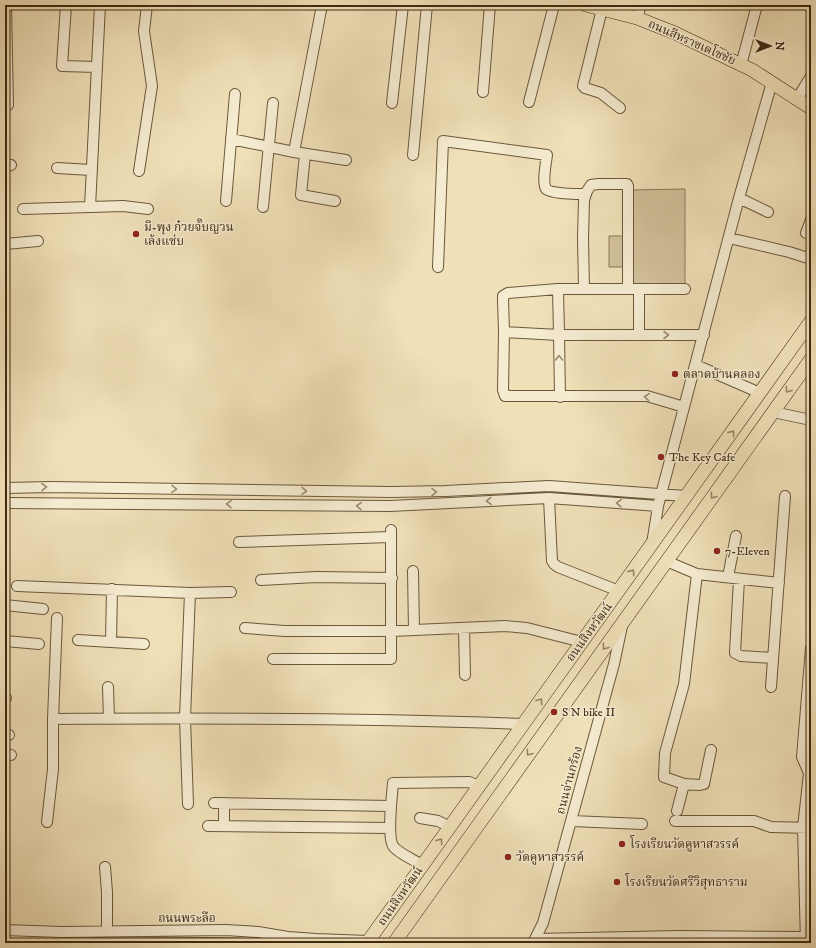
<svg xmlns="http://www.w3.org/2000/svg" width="816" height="948" font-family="'IM FELL DW Pica','Noto Serif Thai',serif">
	<rect width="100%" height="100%" fill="#f0e0b8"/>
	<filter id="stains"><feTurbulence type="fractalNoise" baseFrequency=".005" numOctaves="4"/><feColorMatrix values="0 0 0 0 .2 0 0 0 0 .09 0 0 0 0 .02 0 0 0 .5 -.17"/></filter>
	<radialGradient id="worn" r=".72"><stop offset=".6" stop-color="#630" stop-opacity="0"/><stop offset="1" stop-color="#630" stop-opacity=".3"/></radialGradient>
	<path fill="#d2c19b" stroke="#887656" d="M685,189V289H628V267H609V236H628L629,190Z"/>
	<path fill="#b3a27f" stroke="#847253" d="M106,936L237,938L305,943H63Z
		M409,940L491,943H382Z"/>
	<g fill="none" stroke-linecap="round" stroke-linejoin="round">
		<path stroke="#786648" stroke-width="1" d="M88,943L107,940L253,943"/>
		<defs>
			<path id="minor" d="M6,5L8,105
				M66,5L62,66L97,67
				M603,5L583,86L585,88L601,93L620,108
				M637,18L641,5
				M741,65L757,5
				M483,92L490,5
				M797,99L811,76
				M529,102L554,5
				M392,103L403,5
				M231,139L294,152L346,160
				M294,152L322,5
				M305,154L301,195L335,201
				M413,155L427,5
				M5,166L11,165
				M57,168L91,170
				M139,171L152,86L144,31L147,5
				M739,198L768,212
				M226,201L235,94
				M90,207L123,206L148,209
				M263,207L273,103
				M23,209L90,207L100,5
				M806,233L811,220
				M729,238L789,252L811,259
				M5,244L38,241
				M438,267L443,141L547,155C546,163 542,182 546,189C549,194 578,194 585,194
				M584,289L583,238L584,200L587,191L591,185L598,184H627L628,186V289
				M639,289V334
				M504,332L559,335L558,289
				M696,365L760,393
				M560,397L559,335H704
				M684,407L647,396H505L503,390L504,332L503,299V296L508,293L558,289H685
				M773,412L811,420
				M5,488L51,487L391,492L445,491L549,486L686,496
				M549,498L552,561L554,564L558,567L619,591
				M5,503L390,506L549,498L658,506
				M239,542L391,537
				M652,544L658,506L739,198L772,82
				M666,561L697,574L779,583
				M413,571L414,630
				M728,577L736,536
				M739,579L735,653L741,656L773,658
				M261,580L316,577L392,578
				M17,586L190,593L231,592
				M5,605L43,609
				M245,628L285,631H392L505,626L527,628L582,642
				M464,628L465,675
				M78,640L144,644
				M5,641L39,644
				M111,642L112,589
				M273,659H391V530
				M108,687L109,719
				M771,687L785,496
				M5,698H6
				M53,719C210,718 367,718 523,724
				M5,735H9
				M5,755H11
				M809,773L802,757L811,648
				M684,784L700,785L704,784L711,750
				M214,803L391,806
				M224,803V826
				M188,804L185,718L190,593
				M677,811L684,784L664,777L665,753L684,684L697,574
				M420,818L438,821L450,827
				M572,821L642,824
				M675,821H754L771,827L811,828
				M47,822L53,769V719L57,618
				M208,826L390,828
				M422,865C414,860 398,853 393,846C387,836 392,796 393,783L469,782L479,786
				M105,867L107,892V931
				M5,930L62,932L226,930L258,932L288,937L316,939L368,941
				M535,939L678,936L805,937
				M533,943L543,923L614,664L622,626
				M806,943L803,828L809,773L811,772"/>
			<path id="major" d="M586,5L637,18L675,33L752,70L811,108
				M367,943L811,321
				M394,943L811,359"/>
		</defs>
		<use href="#minor" stroke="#6a583a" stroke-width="12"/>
		<use href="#major" stroke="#3e2a10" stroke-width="14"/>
		<use href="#minor" stroke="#f5ebd1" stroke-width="10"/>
		<use href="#major" stroke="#f0e0b8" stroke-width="13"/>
	</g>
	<defs><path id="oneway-chevron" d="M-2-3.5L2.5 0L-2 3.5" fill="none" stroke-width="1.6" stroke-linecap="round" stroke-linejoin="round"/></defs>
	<g stroke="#9a8a70">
		<use href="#oneway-chevron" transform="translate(666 335)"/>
		<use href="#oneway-chevron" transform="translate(559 358) rotate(-91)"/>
		<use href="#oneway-chevron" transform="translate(647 397) rotate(-175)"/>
		<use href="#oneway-chevron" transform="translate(44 487) rotate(-1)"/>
		<use href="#oneway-chevron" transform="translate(174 489) rotate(1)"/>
		<use href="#oneway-chevron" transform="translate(304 491) rotate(1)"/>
		<use href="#oneway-chevron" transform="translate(434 492) rotate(-1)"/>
		<use href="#oneway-chevron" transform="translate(489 501) rotate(177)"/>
		<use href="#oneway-chevron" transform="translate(619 503) rotate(-176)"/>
		<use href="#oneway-chevron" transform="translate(229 504) rotate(-179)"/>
		<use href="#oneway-chevron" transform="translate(359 506) rotate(-179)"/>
	</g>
	<g stroke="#978564">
		<use href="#oneway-chevron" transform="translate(788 390) rotate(126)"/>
		<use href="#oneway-chevron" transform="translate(732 433) rotate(-54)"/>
		<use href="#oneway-chevron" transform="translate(713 496) rotate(126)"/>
		<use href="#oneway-chevron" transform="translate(632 572) rotate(-55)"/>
		<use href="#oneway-chevron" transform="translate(605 647) rotate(126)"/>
		<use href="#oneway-chevron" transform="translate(540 701) rotate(-54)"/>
		<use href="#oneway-chevron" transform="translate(529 753) rotate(126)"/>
		<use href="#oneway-chevron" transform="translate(440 841) rotate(-54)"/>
	</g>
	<g fill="#8f2418" stroke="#f5ebd1" stroke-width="1.5">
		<circle cx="136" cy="234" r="4"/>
		<circle cx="675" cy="374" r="4"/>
		<circle cx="661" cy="457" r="4"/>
		<circle cx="717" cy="551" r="4"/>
		<circle cx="554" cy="712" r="4"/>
		<circle cx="622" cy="844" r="4"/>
		<circle cx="508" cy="857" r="4"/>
		<circle cx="617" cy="882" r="4"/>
	</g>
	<g text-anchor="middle" stroke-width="3" stroke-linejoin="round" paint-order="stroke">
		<g font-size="12" fill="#3e2a10" stroke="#f5ebd1">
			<text transform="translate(692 42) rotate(24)" y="4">ถนนสีหราชเดโชชัย</text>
			<text transform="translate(589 632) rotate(-54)" y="4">ถนนสิงหวัฒน์</text>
			<text transform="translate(569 780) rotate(-75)" y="4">ถนนจ่านกร้อง</text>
			<text transform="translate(400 896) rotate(-55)" y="4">ถนนสิงหวัฒน์</text>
			<text x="187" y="922">ถนนพระลือ</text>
		</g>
		<g font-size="12" fill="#3e2a10" stroke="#f5ebd1" text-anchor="start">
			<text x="144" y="231">มี-พุง ก๋วยจั๊บญวน<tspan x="144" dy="14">เล้งแซ่บ</tspan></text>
			<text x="683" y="378">ตลาดบ้านคลอง</text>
			<text x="669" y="461">The Key Cafe</text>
			<text x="725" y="555">7-Eleven</text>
			<text x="562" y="716">S N bike II</text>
			<text x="630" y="848">โรงเรียนวัดคูหาสวรรค์</text>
			<text x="516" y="861">วัดคูหาสวรรค์</text>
			<text x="625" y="886">โรงเรียนวัดศรีวิสุทธาราม</text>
		</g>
	</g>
	<rect width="816" height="948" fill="none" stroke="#f0e0b8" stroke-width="20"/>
	<rect x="6" y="6" width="804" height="936" fill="none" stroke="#3e2a10" stroke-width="2"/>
	<rect x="10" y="10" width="796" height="928" fill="none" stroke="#3e2a10"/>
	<g transform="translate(770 46) rotate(90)" stroke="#f5ebd1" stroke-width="3" paint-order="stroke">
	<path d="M0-3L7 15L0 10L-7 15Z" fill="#3e2a10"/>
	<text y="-6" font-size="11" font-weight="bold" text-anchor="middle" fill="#3e2a10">N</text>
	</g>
	<rect width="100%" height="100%" filter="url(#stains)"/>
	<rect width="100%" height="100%" fill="url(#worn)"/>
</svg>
